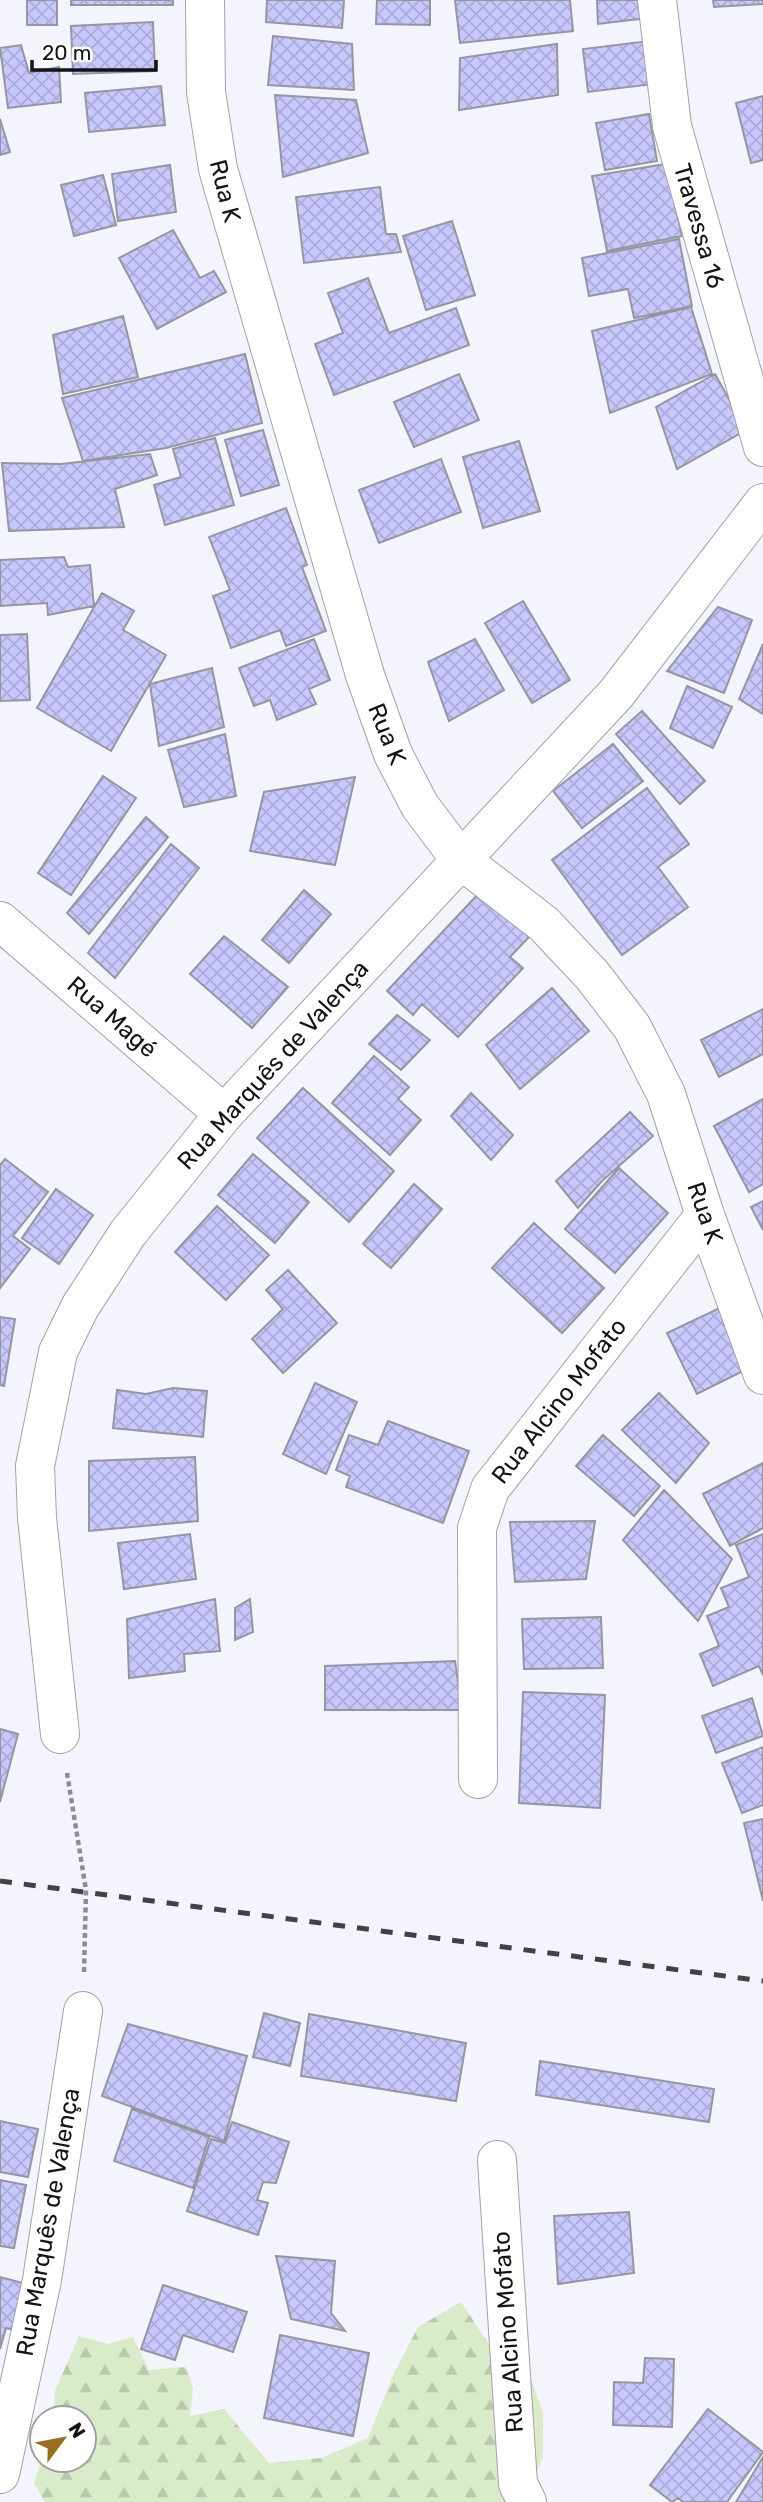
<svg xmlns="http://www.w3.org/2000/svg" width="763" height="2502" font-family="Rubik,sans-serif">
	<defs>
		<pattern id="forest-firs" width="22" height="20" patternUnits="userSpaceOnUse" patternTransform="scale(1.75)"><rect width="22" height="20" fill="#d9ebc8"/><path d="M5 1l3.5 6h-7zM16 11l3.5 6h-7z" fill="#b9c9ab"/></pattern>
		<pattern id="building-cross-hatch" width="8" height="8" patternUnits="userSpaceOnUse" patternTransform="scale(1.75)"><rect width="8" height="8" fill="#c8c8fe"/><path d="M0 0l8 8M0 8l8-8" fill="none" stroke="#ababd9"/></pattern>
	</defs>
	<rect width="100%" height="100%" fill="#f3f4fc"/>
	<path fill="url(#forest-firs)" d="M461,2302L492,2349L531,2379L543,2412V2455L534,2481L508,2502H45L34,2483L42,2460H84V2418H53L55,2391L79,2336L108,2344L133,2337L149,2370L186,2367L193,2388L190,2416L224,2409L269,2463L321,2458L368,2438L394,2373L418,2327Z"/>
	<path fill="url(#building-cross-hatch)" stroke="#96979e" stroke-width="2" d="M27,0H57V25H27Z
		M71,0H173V5H71Z
		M267,0H344L342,28L266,22Z
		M377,0H430V25L376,24Z
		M455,0H570L573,31L460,43Z
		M597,0H646L647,18L598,24Z
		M713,0H763V4L714,7Z
		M153,22L155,71L73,74L71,26Z
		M273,36L352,44L354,90L268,85Z
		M649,41L654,84L588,92L583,49Z
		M557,44L558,95L459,110L460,58Z
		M21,45L29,73L59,67L61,102L8,108L0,48Z
		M161,86L165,125L89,132L85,93Z
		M275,95L356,100L368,153L283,177Z
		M763,96V160L751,163L736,103Z
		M649,114L657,161L605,170L596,123Z
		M0,119L10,152L0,155Z
		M666,164L682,236L607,251L592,176Z
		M170,165L176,212L118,221L112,174Z
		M103,175L116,225L74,236L61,185Z
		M380,187L386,234H396L401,252L304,263L296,197Z
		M452,221L475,295L426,310L403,236Z
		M173,230L200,278L214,271L226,292L157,329L119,258Z
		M679,239L692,306L634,318L628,289L589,296L582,258Z
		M368,278L389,333L456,308L469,345L334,395L315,344L343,333L328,293Z
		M691,307L712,374L610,413L592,331Z
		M123,316L138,377L63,394L53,335Z
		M245,354L262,423L166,448L83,461L62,398Z
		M459,374L479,420L414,447L394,402Z
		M715,374L746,430L677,469L656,407Z
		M263,430L279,485L241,496L225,440Z
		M215,438L234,505L165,525L154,485L181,477L173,449Z
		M519,441L540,511L483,528L463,457Z
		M150,454L157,475L115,489L124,527L9,531L2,463L61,464Z
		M441,459L461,512L379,543L359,490Z
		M286,508L307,565L302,567L326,631L286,646L280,630L231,648L213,596L230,590L209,537Z
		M64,557L68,567L90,565L94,606L48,615L47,603L0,606V560Z
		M102,593L134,611L123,630L166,655L111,751L37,708Z
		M523,601L570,680L532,703L485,623Z
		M718,607L752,620L724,693L667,671Z
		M27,634L30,700L0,701V635Z
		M314,639L330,680L309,689L316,704L277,720L270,700L254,706L239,668Z
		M475,639L504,690L449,721L428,662Z
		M763,644V714L739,699Z
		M212,668L224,727L159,746L150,684Z
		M687,686L732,707L713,748L670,728Z
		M642,711L705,781L680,804L616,734Z
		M225,734L236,796L184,807L168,750Z
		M613,744L643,781L582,828L553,791Z
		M103,776L136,798L71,895L38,873Z
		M355,777L335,865L250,851L264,792Z
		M647,788L689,844L658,867L688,907L622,955L552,860Z
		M146,817L168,837L89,934L67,913Z
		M171,844L199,868L115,978L88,953Z
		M304,890L331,914L289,963L262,940Z
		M481,891L529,937L510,957L523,968L458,1037L422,1004L413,1015L387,991Z
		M224,936L288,987L252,1028L190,974Z
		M552,988L589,1031L520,1089L486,1045Z
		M763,1009V1054L719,1077L701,1040Z
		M397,1015L430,1040L401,1070L369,1044Z
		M374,1056L409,1087L398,1099L421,1120L390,1155L332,1103Z
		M303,1088L394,1171L349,1222L257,1138Z
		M471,1093L513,1135L491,1160L451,1116Z
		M763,1099V1184L749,1192L714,1126Z
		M630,1112L653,1136L602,1181L578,1208L556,1181Z
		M253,1154L309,1202L275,1243L218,1195Z
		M5,1159L48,1192L13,1236L30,1249L0,1288V1165Z
		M619,1168L668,1213L615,1273L565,1229Z
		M414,1184L442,1209L391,1268L363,1244Z
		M56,1189L93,1215L59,1264L22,1238Z
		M763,1201V1230L751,1207Z
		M217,1206L269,1255L226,1300L175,1252Z
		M534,1223L604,1288L562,1333L492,1268Z
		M288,1270L337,1323L283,1373L252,1339L283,1309L266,1290Z
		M726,1305L755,1365L697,1394L667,1333Z
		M0,1317L15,1319L4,1386L0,1385Z
		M315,1383L357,1402L326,1474L283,1454Z
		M173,1388L207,1391L203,1437L113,1428L117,1390L146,1394Z
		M659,1393L709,1443L676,1483L622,1430Z
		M388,1421L469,1451L443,1523L346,1487L350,1476L336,1470L349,1435L378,1445Z
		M603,1435L660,1486L634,1516L576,1466Z
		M195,1457L198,1521L89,1531V1461Z
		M763,1463V1528L730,1546L703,1494Z
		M664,1490L732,1559L698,1621L623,1540Z
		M595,1521L586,1579L515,1582L510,1522Z
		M190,1534L196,1579L124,1589L118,1543Z
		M763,1534V1675L759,1666L713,1686L700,1654L719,1646L707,1616L729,1607L721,1588L749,1577L736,1545Z
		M215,1599L220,1651L184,1654L185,1671L129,1678L127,1619Z
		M250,1599L253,1632L235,1640V1608Z
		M601,1617L603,1668L524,1669L522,1619Z
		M455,1661L462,1710H325V1666Z
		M523,1692L605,1695L600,1808L519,1803Z
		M752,1698L763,1736L716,1753L702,1716Z
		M0,1729L18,1734L0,1802Z
		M763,1747V1805L742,1813L722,1763Z
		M763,1819V1901L744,1823Z
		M264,2013L300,2023L290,2066L253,2057Z
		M309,2014L466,2043L456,2101L301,2076Z
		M128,2024L247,2056L224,2141L102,2096Z
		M540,2061L714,2089L709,2122L536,2095Z
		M132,2109L209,2137L193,2188L114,2161Z
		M0,2121L38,2129L28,2177L0,2172Z
		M232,2122L289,2142L276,2183L263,2182L257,2200L268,2203L258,2235L187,2211L211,2139L225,2143Z
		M0,2180L26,2185L14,2248L0,2246Z
		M629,2212L634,2273L558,2284L554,2216Z
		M276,2256L335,2261L331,2313L345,2331L291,2319Z
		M0,2277L26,2284L14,2330L6,2328L0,2349Z
		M163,2285L247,2312L233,2352L183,2335L175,2360L141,2349Z
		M280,2335L369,2353L353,2436L264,2418Z
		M645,2358L674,2359L672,2427L613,2425L614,2382L643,2383Z
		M708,2409L763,2452L727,2502H683L678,2498L672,2502L650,2485Z
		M763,2457V2502H736Z"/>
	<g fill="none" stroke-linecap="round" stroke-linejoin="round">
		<defs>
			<path id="minor" d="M205,0L206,92L218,169L365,675L393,754L420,806L460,859L544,924L592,975L632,1027L666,1094L705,1215L763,1375
				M657,0L672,126L763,447
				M0,921L224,1114
				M60,1734L37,1518L35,1466L58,1352L80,1307L128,1233L224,1114L616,694L763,503
				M478,1779L477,1528L490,1489L705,1215
				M497,2160L518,2484L527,2502
				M0,2474L42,2280L83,2011"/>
		</defs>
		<use href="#minor" stroke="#a2a2aa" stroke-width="40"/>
		<path stroke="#8c8d92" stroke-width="4.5" stroke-dasharray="5 3.5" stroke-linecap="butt" d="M67,1773L86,1890L84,1973"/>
		<use href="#minor" stroke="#fff" stroke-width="38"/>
		<path stroke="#414245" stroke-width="5" stroke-dasharray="12 12" stroke-linecap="butt" d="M0,1881L763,1981"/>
	</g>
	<g text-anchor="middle" stroke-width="7" stroke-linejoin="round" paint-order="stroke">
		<g font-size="24" fill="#131416" stroke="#fff">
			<text transform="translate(225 191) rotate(76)" y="8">Rua K</text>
			<text transform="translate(699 226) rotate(74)" y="8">Travessa 16</text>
			<text transform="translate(387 734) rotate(68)" y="8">Rua K</text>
			<text transform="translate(112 1017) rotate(41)" y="8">Rua Magé</text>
			<text transform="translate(273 1065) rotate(-48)" y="8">Rua Marquês de Valença</text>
			<text transform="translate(705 1213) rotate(71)" y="8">Rua K</text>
			<text transform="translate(559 1401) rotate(-52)" y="8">Rua Alcino Mofato</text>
			<text transform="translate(48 2222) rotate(-80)" y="8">Rua Marquês de Valença</text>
			<text transform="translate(508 2332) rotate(-94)" y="8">Rua Alcino Mofato</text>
		</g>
	</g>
	<g transform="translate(63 2439) rotate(58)"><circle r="33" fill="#ffffff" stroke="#a1a1a2" stroke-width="2"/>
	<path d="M0-5L12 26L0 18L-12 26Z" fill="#9b6d1e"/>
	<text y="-10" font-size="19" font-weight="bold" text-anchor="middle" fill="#131416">N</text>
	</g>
	<path d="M32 60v10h124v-10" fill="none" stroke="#131416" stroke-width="3.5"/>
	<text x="42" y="60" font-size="21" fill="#131416" stroke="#ffffff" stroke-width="5" paint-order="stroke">20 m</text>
</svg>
